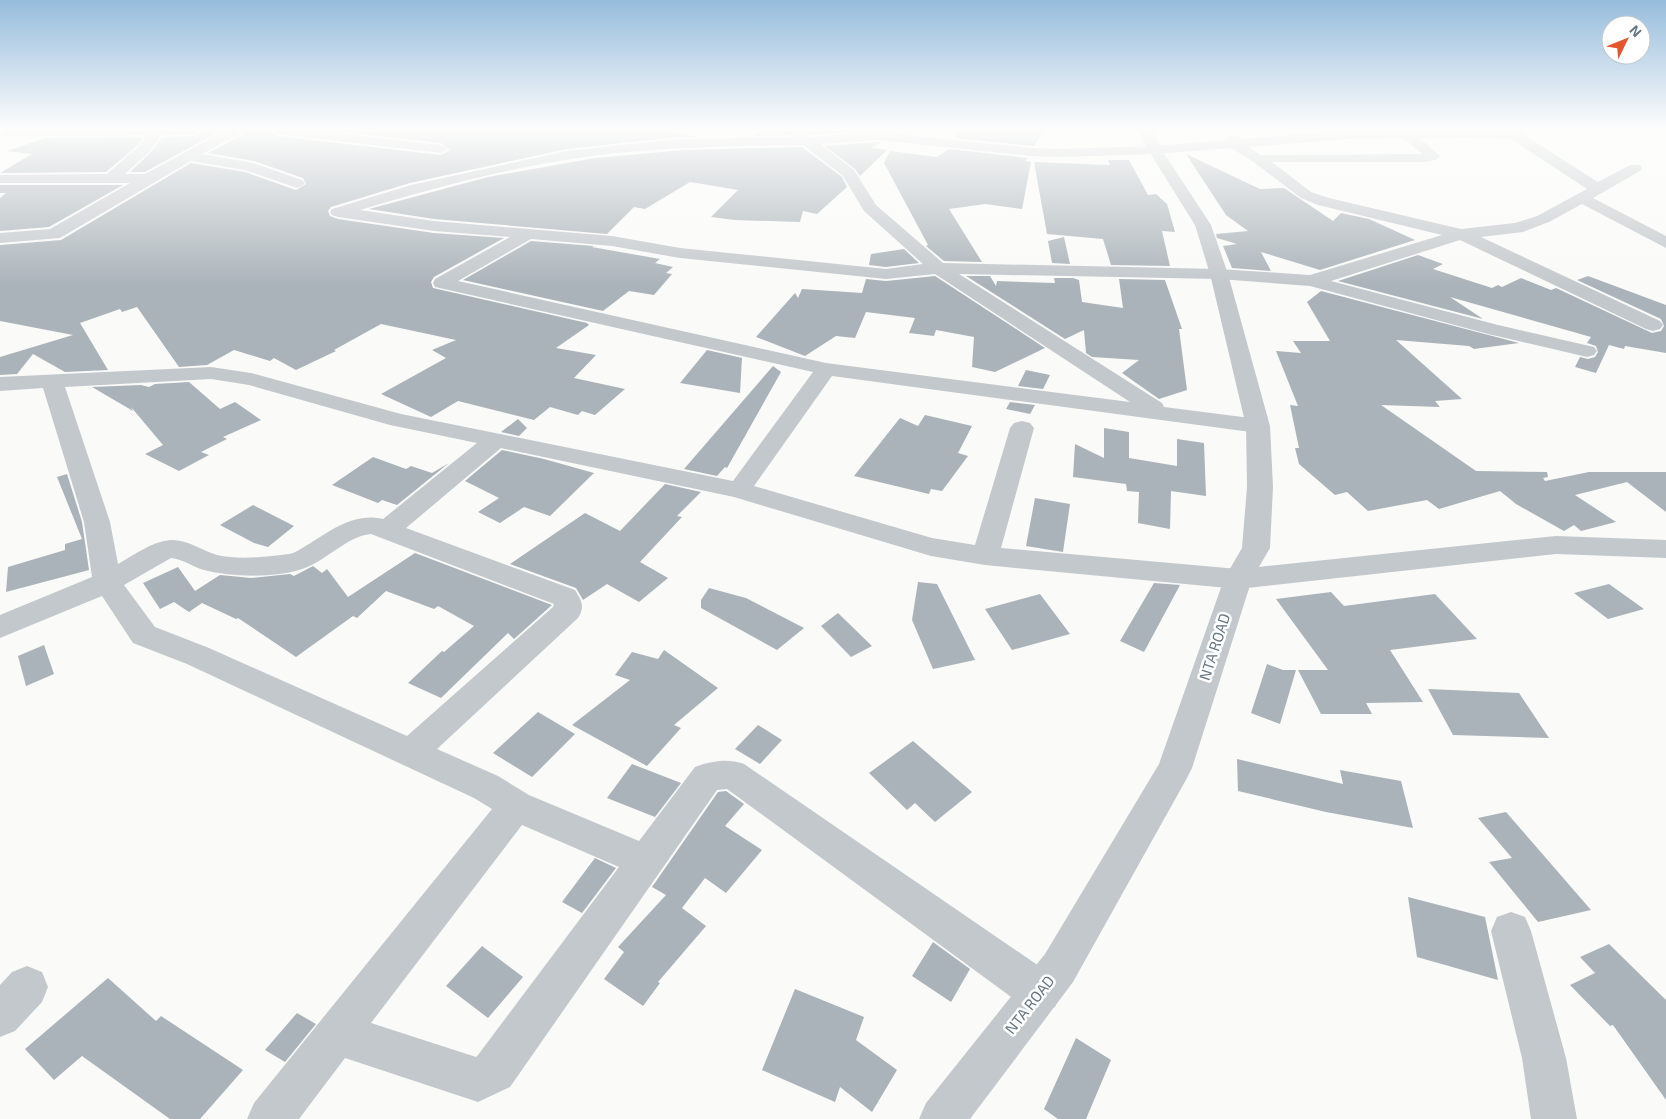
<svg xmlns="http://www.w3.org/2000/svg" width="1666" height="1119" font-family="'Exo 2',sans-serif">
	<rect width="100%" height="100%" fill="#fafaf8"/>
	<path fill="#aab3b9" d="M205,130H222L145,172H130L150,153L163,137L196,136Z
		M326,130H664L699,137H678L567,149L410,183L331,207L328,211L330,216L338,219L434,233L504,238L434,277L431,282L433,288L587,323L589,325L556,348L596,355L574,378L625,389L595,415L582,411L578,415L550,407L534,420L458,401L431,417L381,394L446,358L432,350L456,340L381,324L334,350L336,351L296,370L274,358L270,361L234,350L207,365L179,367L137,307L122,312L120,309L80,323L108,370L65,372L33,354L17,374L0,375V357L73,335L0,321V245L61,240L191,163L245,172L296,190L306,184L303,178L254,161L208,153L242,135L245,131H270L278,136L441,155L450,150L441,143Z
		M762,130H901L897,132L877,130L809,135L801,131L793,135L753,136Z
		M958,130H1044L1034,146L954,138Z
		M143,137L138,145L106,172L0,173L32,154L7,151L45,138Z
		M877,142H881L871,148L887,150L860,176L855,169L825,146Z
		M802,147L842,177L847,187L817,214L803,211L800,222L735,220L711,217L738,190L690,182L645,209L634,207L607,234L434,219L369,209L488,177L595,158L684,150Z
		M949,149L1028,158L1025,161L1031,162L1022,209L985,204L949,209L982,262L944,261L926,246L928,245L884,163L890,151L937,157Z
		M1186,154L1260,189L1284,188L1333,221L1341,213L1369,219L1415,240L1320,270L1261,252L1271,271L1232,268L1223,246L1237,244L1217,238L1216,234L1248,231L1226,215Z
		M1108,160H1129L1148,195L1156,194L1167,204L1175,232L1162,231L1170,266L1111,265L1103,239L1047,234L1034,162L1110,165Z
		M0,185H123L49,227L0,231V198L6,193H0Z
		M1064,237L1070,264L1052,263L1048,241Z
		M531,241L594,246L592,247L660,259L655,263L673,267L666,273L672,274L654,295L629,291L603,311L463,280Z
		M904,249L919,263L886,267L869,265L871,254Z
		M1418,255L1443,264L1433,269L1492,288L1498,285L1502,287L1521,278L1551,290L1556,288L1652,333L1661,331L1664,326L1661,319L1577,280L1588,276L1666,305V353L1625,346L1624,349L1609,345L1596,373L1575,367L1580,357L1588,359L1595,357L1598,352L1596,346L1587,343L1591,337L1450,297L1483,319L1338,281Z
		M935,276L1045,348L995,372L972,367L974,337L936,330L934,336L909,333L915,318L866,312L855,338L836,336L805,356L756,337L795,293L798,298L802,289L862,293L866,279L886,281Z
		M966,276H990L996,286L997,281L1055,283L1054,278H1073L1079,280L1082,302L1123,308L1119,279L1165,280L1182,329H1179L1187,390L1159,399L1122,373L1139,360L1092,357L1086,353L1084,330L1065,339Z
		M1321,291L1519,343L1474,349L1469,346L1396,340L1462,399L1435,401L1440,407L1381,405L1476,471L1547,472L1548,477L1543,478L1545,481L1589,472H1666V512L1627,482L1575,495L1616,522L1581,531L1574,525L1564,531L1516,504L1500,491L1439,509L1427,500L1368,511L1347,492L1335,495L1299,464L1295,448H1299L1290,405L1298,406L1276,351L1301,353L1293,341H1330L1307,302Z
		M707,350L742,358L740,393L680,383Z
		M773,366L781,372L727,468L725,467L717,476L684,469Z
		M1026,370L1050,375L1043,389L1018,386Z
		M189,382L220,409L235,402L261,420L223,437L227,439L201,452L209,455L179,471L145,454L163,445L131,407L133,411L92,387L141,385L149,387L155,384Z
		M1010,402L1035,405L1030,414L1006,409Z
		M925,415L972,426L958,453L968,456L942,491L931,489L929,494L854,476L900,418L918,426Z
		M518,419L527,428L519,436L501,432Z
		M1104,428L1129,432V458L1177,466V439L1204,443L1206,496L1171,491L1170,529L1138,523L1139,492L1127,491L1126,484L1073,477L1075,444L1104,458Z
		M502,450L544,459L594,473L550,516L524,507L500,523L478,512L499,498L465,481Z
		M373,457L406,469L411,466L432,473L449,463L397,505L382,500L378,503L332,485Z
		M67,474L82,522L89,570L6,592L8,567L65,550V544L82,539L57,477Z
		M665,484L701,492L677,516L682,517L640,562L668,578L639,602L607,584L583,600L576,588L510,564L585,513L620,531Z
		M1035,498L1070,504L1063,552L1026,546Z
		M253,505L294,526L268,547L254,543L220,525Z
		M415,553L552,605L514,639L508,633L441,698L408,683L442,651L444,652L474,626L438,606L434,609L386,591L357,618L353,616L296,657L238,618L236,619L202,603L189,612L174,602L160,609L143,583L178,567L195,591L220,575L251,578L290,574L294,576L313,566L322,573L327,569L348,597Z
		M918,582L937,584L975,660L933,669L912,620Z
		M1154,583L1180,585L1144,652L1120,641Z
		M1609,584L1644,609L1608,619L1574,593Z
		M709,588L746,598L804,628L777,650L701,608V600Z
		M1331,592L1344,606L1435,594L1477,639L1390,650L1423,702L1366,703L1372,714H1321L1298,670H1328L1276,599Z
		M1040,594L1070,634L1012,650L985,609Z
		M838,613L872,646L851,657L821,626Z
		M44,645L54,674L26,686L18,656Z
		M664,650L718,688L674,725L681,728L647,766L572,725L630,680L615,675L632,652L658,659Z
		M1267,664L1283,670H1296L1280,724L1251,713Z
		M1428,689L1519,693L1549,738L1453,735Z
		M538,712L575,734L532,777L493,753Z
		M758,725L782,740L760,764L735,749Z
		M913,741L972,792L935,822L915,803L907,810L869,773Z
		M1237,759L1343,784L1340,770L1401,781L1413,828L1326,812L1238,791Z
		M632,764L681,783L655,817L607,798Z
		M726,791L744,804L725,826L762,850L726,893L705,878L682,908L706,926L658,982L660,983L643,1006L604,979L624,952L618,947L666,895L652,887L718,792Z
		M1506,812L1591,910L1538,922L1489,862L1512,858L1478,818Z
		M595,858L616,868L582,913L562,902Z
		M1408,897L1485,917L1498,980L1417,957Z
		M933,942L970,969L951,1002L912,976Z
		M1609,944L1666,1000V1100L1613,1025L1610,1026L1570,985L1595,973L1580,957Z
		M482,946L523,977L488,1018L446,986Z
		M108,978L156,1021L161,1016L243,1070L200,1119H170L82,1056L54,1080L25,1049Z
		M795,989L864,1017L856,1040L897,1070L872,1112L840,1087L835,1102L762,1070Z
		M297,1013L316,1024L285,1062L265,1050Z
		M1076,1038L1111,1060L1086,1119H1058L1044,1109Z"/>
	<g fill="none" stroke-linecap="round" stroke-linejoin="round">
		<path fill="#c3c8cc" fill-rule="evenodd" d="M2,130H203L196,134L162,135L149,152L125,174H145L226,130H243L241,133L202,154L253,163L302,180L305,183L302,186L297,188L245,170L191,161L60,238L0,243V233L50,229L130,183H0V175L107,174L139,146L147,135L7,136L2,135L0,132Z
			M271,130H311L441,145L448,149L441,153L278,134Z
			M1399,130H1508L1521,133L1598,182L1630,165H1640L1642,168L1640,171L1593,198L1666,236V248L1582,204L1549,222L1523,232L1481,237L1660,321L1663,325L1660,329L1653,331L1646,329L1460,240L1331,281L1498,325L1594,347L1597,351L1594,355L1587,357L1488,334L1310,286L1219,279L959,274L1162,403L1164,407L1258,419L1266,421L1270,426L1266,431L1258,433L832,376L754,486L932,538L975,545L1010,428L1014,423L1022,421L1030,423L1034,428L1001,548L1238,569L1556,536L1666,540V558L1556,554L1238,589L985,565L931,556L734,497L501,448L406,528L575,590C582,601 585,607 578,618L437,749L498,776L529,795L639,841L695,767C711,761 727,758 744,764L1055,977L1061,992L1055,1007L1040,1013L1025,1007L727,789L717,790L510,1087L478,1102L345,1058L299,1119H247L254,1103L492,809L474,798L187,664L133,643L102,596L0,638V615L92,577L84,522L43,388L0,391V377L211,367L251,373L401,414L733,481L813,372L435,287L433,283L435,279L510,237L434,231L338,217L332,215L330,212L332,209L411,185L567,151L678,139L794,137L796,134L801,133L809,137L877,132L1030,148L1060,149L1155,146L1226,140L1228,136H1238L1240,139L1346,131ZM1466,137L1511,139L1587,189L1537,216L1515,223L1461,229L1329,198L1311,192L1272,162H1427L1438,159L1440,156L1420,138ZM1404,138L1422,154L1261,155L1248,147L1346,139ZM877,140L1030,156L1060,157L1155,154L1231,148L1252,161L1301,198L1318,205L1442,235L1310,275L1219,269L943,263L876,205L854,170L820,144ZM803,145L843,176L864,211L923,264L886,269L680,248L612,236L434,221L360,210C427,190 496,171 565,160C644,147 724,146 803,145ZM531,239L612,246L680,258L886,279L935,274L1130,402L826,363L458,281ZM211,379L249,385L390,425L477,443L383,519C355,512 331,530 309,544C303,547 296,553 289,554C267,557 238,560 217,555C201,550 187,539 170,540C151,542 134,555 118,564L110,522L65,387ZM371,534L554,604L553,607L407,736L209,648L155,627L124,585L171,558C183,559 193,567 204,570C230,577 273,578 299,570C325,563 346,536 371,534ZM522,825L619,867L478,1055L476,1057L371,1023Z
			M1511,912L1525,917L1531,931L1566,1058L1577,1119H1531L1522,1058L1491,931L1497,917Z
			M27,966L42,972L48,987L42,1002L15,1031L0,1037V985L12,972Z"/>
		<path fill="#c3c8cc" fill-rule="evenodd" d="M1139,130H1153L1162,150L1211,225L1228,274L1270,426L1273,487L1270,548L1252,579L1192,768L1187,778L1073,982L970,1119H919L926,1103L1045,954L1159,764L1224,579L1242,548L1247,487L1246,426L1210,274L1195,225L1148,150Z"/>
	</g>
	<linearGradient id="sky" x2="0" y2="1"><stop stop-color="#96bcdc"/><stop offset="0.45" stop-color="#fdfdfc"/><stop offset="1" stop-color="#fdfdfc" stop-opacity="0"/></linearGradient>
	<rect width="1666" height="286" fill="url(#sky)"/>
	<g text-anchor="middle" stroke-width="5" stroke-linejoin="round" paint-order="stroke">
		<g font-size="15" fill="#657683" stroke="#fff">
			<text transform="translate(1215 647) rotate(-72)" y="5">NTA ROAD</text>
			<text transform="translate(1030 1005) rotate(-52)" y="5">NTA ROAD</text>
		</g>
	</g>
	<g transform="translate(1626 40) rotate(47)"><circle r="24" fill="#ffffff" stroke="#c1c8cd"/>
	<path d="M0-4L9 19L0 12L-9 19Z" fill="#e4572e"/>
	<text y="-8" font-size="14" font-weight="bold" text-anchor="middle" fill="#657683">N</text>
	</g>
</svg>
